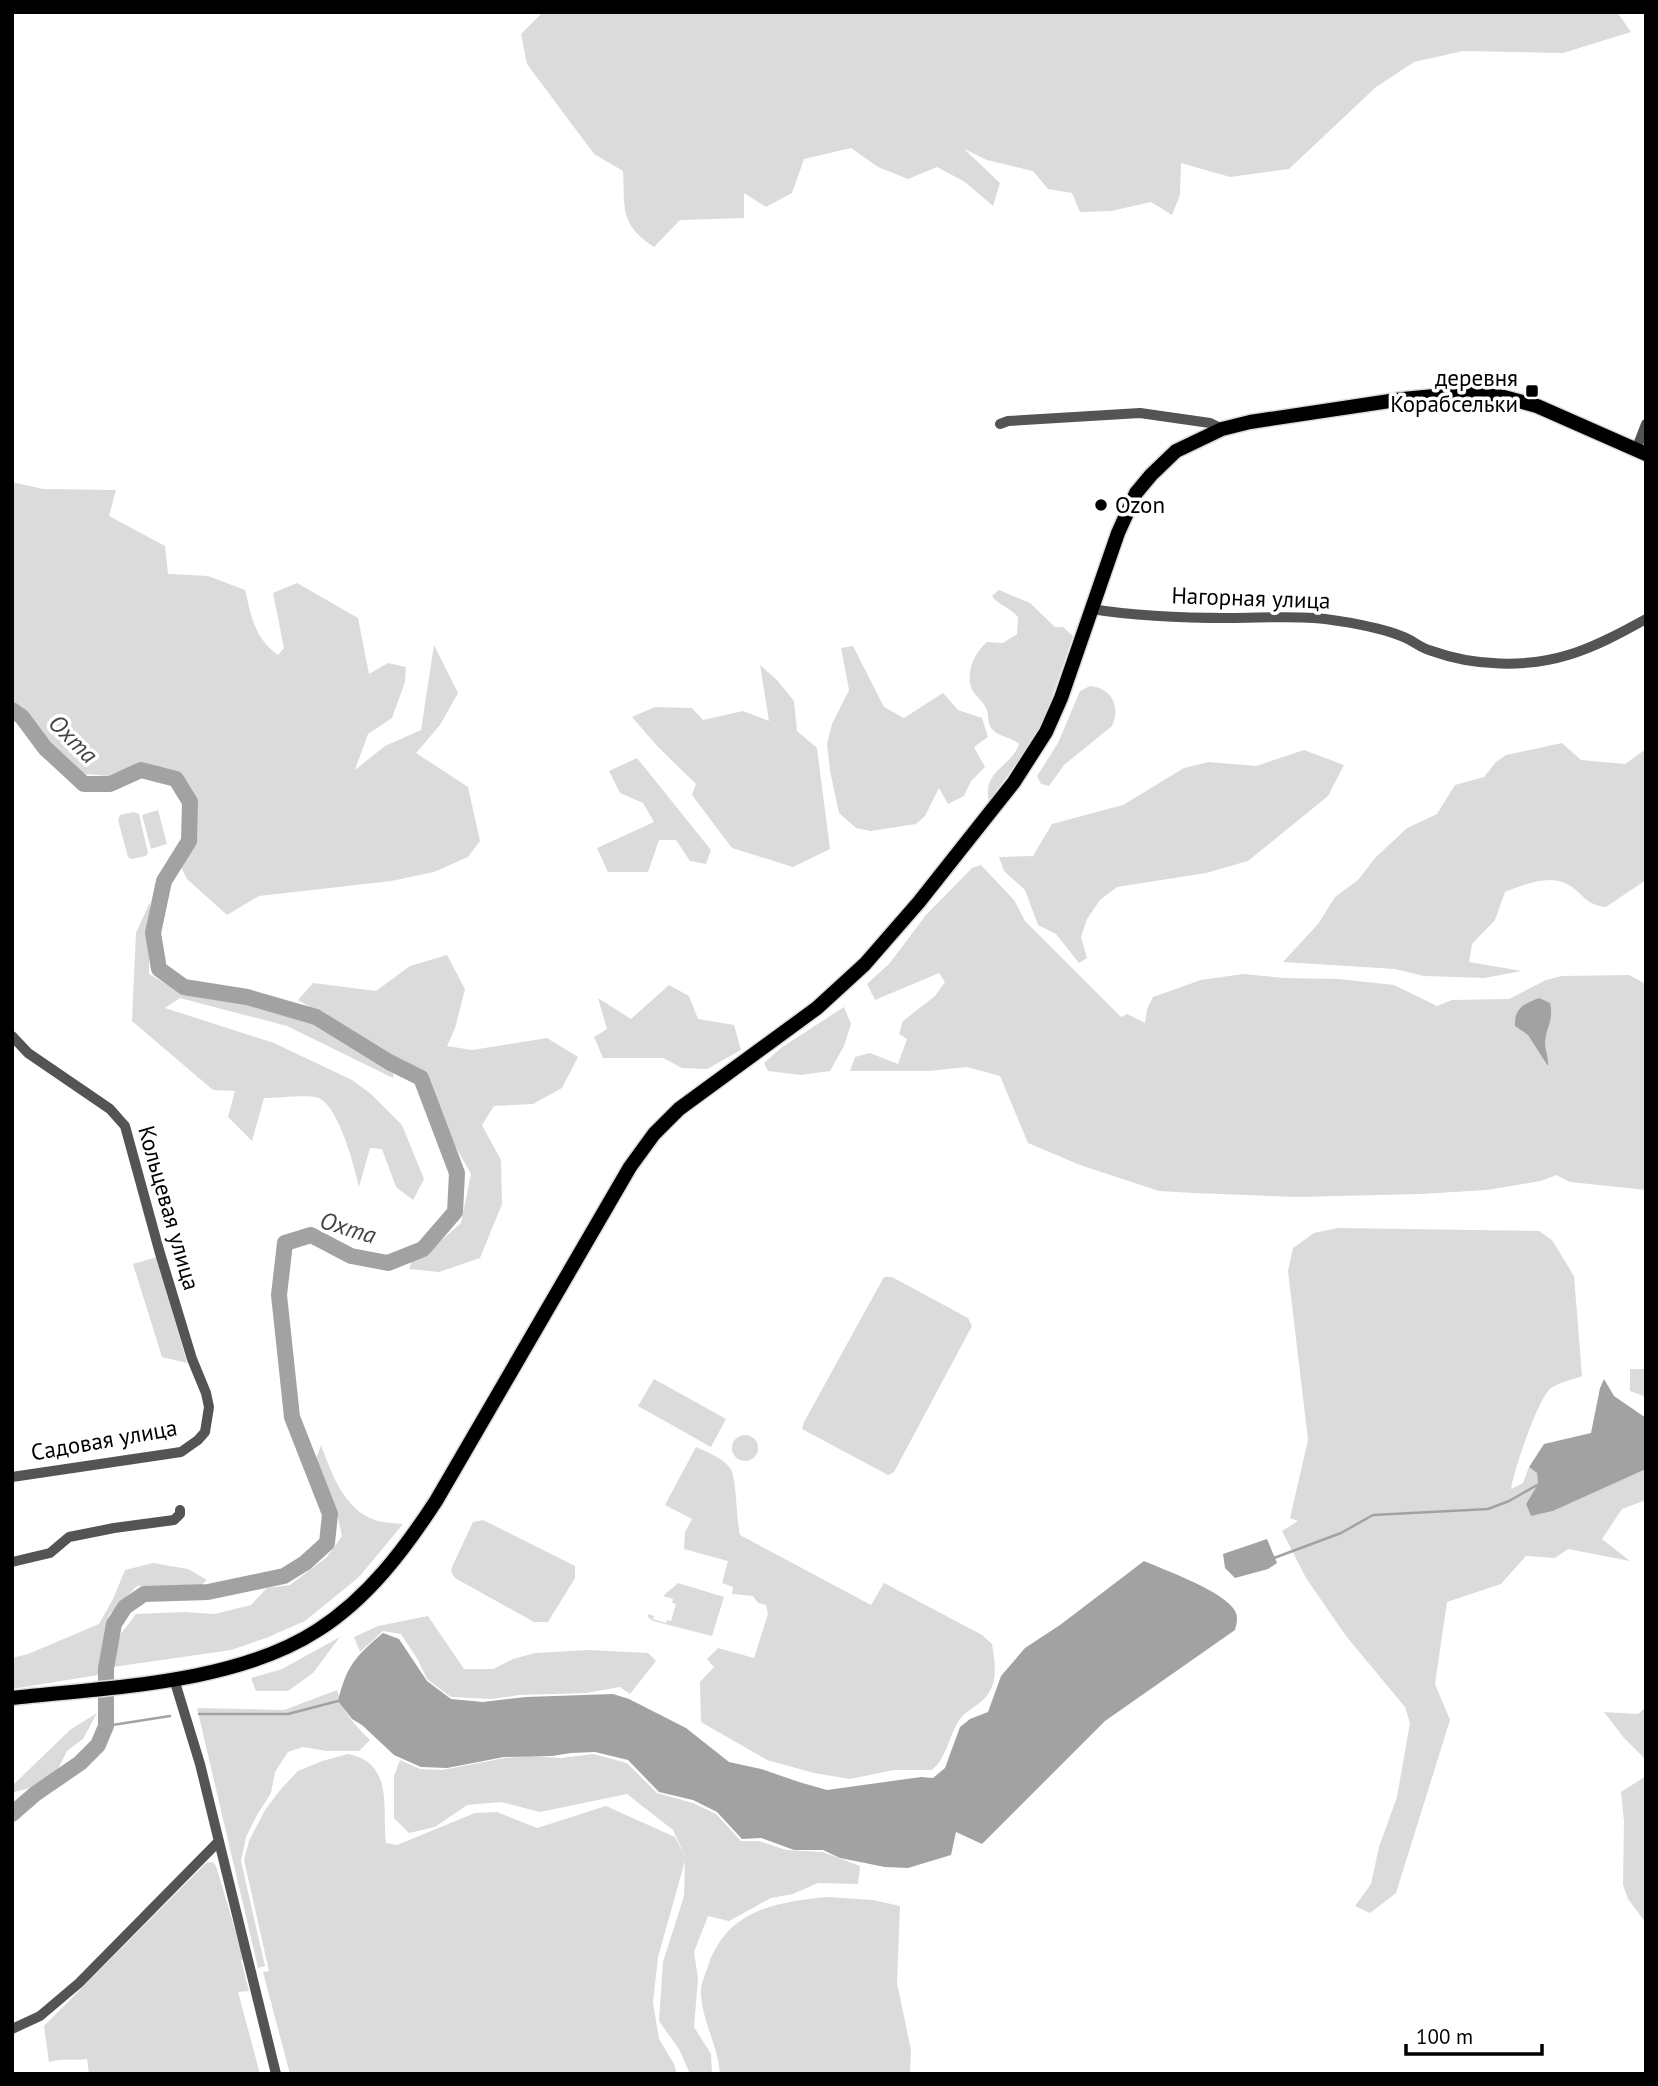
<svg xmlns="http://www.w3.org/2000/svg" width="1658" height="2086" font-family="'PT Sans',sans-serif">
	<rect width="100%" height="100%" fill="#fff"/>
	<path fill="#dbdbdb" d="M543,12H1617L1631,32L1563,53L1463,51L1414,62L1376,87L1289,169L1230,177L1181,163L1180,195L1172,215L1151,202L1111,211L1080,212L1072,193L1048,189L1033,171L987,160L964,149L1000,183L993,206L965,182L937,167L908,179L878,167L851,148L804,159L792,193L766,207L744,193V218L680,220L654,247C619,224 625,208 623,171L594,154L527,64L521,34Z
		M12,482L43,489L116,490L109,516L165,546L168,574L208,576L245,590C252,618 254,637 278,655L284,648L273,593L297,583L358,618L369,674L388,663L406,667L405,682L392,718L368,734L355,770L385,746L421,730L434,645L458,693L440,725L416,753L468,787L480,841L468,857L434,872L391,881L259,896L227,915L187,879L181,867C185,859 192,850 194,842C198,818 194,796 182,776L141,762L108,776L85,774L50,745L31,718L12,706Z
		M999,590L1030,603L1055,627H1063L1073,636L1041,729L989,801C982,770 1012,767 1019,744C1011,737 1001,737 994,731C987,725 989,718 987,710C984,701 974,696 971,687C966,671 975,652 987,642L1003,643L1017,634L1018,617C1010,607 999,606 992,596Z
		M853,646L884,707L904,718L943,693L958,710L982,718L988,737L974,747L985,767L971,781L964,796L948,804L939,788L925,816L916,824L871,831L856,828L839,813L830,771L827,744L832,724L849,690L841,648Z
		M760,665L777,680L794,701L797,731L817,748L830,849L793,867L732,848L692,795L696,784L658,747L632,717L655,707L692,708L703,720L743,711L769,721Z
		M1090,686C1112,688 1121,707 1112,726L1064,765L1049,786L1041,784L1037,776L1058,743L1080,691Z
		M1562,743L1581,760L1625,764L1646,749V880L1606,907C1584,904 1586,896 1569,885C1549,873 1524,885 1505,892L1495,920L1472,944L1469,962L1522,971L1484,978L1424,976L1395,969L1283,962L1318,924L1335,897L1358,880L1375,858L1407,828L1437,814L1455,785L1484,777L1496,762L1506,755Z
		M1304,750L1344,765L1328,796L1248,861L1206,873L1117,887L1100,900L1087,919L1081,937L1087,958L1079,963L1056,934L1038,925L1025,890L1004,871L999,857L1033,856L1052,824L1123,805L1184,768L1209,762L1256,766Z
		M637,758L711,850L706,864L690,861L676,840H659L648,872H608L597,848L654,822L643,803L620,793L609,771Z
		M158,810L167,844L151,849L142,815Z
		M134,812L139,814L148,853L146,856L131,859L128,857L118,820L120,815Z
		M981,865L1014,900L1025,921L1121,1017L1127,1014L1145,1023L1147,1009L1153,997L1201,980L1243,974L1284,978L1338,979L1394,985L1437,1006L1452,1000L1509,999L1546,980L1562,976L1629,975L1646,984V1190L1570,1182L1556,1175L1541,1181L1487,1190L1420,1194L1296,1197L1194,1193L1159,1191L1080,1165L1028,1143L1000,1076L967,1067L929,1071H850L855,1057L870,1053L898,1064L907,1039L899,1034L903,1021L935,996L945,982L939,973L875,1000L867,984L889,964L926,915L972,868Z
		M150,902L149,974L183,994L233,1001L314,1022L394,1071L393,1078L287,1026L180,998L165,1008L274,1043L352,1080L371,1094L402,1125L424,1179L413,1200L396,1187L382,1149L370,1148L359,1187C354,1165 339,1108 319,1098C310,1094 276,1098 264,1098L252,1141L228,1117L235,1091L213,1090L132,1021L136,933Z
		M447,955L465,989L455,1028L447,1046L472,1050L547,1038L578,1057L562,1088L533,1104L494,1106L482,1125L501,1160L502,1204L480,1258L439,1272L409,1269L412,1260L426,1254L461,1223L471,1174L447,1132L428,1077L298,1000L313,983L376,991L410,966Z
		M669,985L689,996L698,1019L734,1025L741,1050L707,1069L682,1068L663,1058H603L594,1037L607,1029L598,998L631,1019Z
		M844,1007L851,1024L844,1046L830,1071L801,1075L768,1071L764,1063L781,1048Z
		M1338,1228L1539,1231L1552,1240L1574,1276L1582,1376C1572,1380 1560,1382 1551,1388C1538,1398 1514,1470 1511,1489L1523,1483L1529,1467L1537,1473L1538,1484L1526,1504L1531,1516L1553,1511L1646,1469V1500L1622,1509L1602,1539L1630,1561L1568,1549L1555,1558L1526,1556L1501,1584L1447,1602L1435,1684L1450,1720L1396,1893L1370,1913L1355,1906L1371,1884L1379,1847L1397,1797L1410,1723L1405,1707L1346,1636L1306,1578L1282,1531L1298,1521L1290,1518L1308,1440L1288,1271L1293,1248L1314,1233Z
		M157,1257L187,1363L162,1357L133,1264Z
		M884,1277H892L968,1318L972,1326L894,1472L888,1475L802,1429L804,1422Z
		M1630,1369H1646V1397L1630,1391Z
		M654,1379L726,1419L711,1447L638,1406Z
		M732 1448a13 13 0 1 1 26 0a13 13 0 1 1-26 0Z
		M321,1445C331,1472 344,1510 375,1520C383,1523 394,1523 403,1524L359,1577L305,1621L266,1638L231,1650L113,1667L120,1635L136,1614L185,1612L215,1614L251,1605L267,1588L290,1585L327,1557L342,1536L336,1509L326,1496L315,1462Z
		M696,1447C707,1452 723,1458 730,1468C737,1477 736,1519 740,1535L871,1605L884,1583L982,1635L992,1644C996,1667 999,1689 978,1704C971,1709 962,1715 958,1722C948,1739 947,1757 932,1770H894L850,1779L814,1773L767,1760L701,1722L700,1682L714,1667L707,1659L718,1648L754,1658L768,1614L766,1605L758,1603L753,1596L732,1594L733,1587L722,1583L728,1561L684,1549L685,1532L692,1519L665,1505Z
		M483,1520L575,1566V1578L548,1622H534L455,1578L451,1571L452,1567L473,1522Z
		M153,1563L188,1569L207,1580L199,1587L137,1586L109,1615L98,1675L12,1689V1658L28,1654L99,1624L113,1599L125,1570Z
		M678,1583L724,1597L712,1636L653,1621L648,1617V1614L654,1616L653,1619L666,1623L667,1620L671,1621L676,1604L672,1603L673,1599L663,1596Z
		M428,1616L464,1669H493L513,1659L535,1653L588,1650L648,1653L656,1661L630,1694L620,1687L586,1693L519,1695L492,1699L451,1697L427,1679L418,1660L401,1634L383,1631L360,1652L354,1637L378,1626Z
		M340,1637L313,1673L288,1691H256L251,1678L282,1669Z
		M337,1690C342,1712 354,1724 370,1740L359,1751H327L303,1747L288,1752L275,1772L271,1793L257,1815L246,1837L241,1861L265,1966L258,1968L197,1708L284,1710Z
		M1646,1707V1757L1644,1758L1624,1738L1604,1712L1638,1714Z
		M97,1713L83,1739L67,1751L57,1771L37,1786L15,1792L12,1796V1786L70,1730Z
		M348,1754C394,1763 382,1807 386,1843L397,1845L475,1813L497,1812L537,1828L606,1806L675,1837L686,1858L673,1830L627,1794L540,1812L501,1802L467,1805L435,1827L409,1833L394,1818V1776L400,1760L420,1769L442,1770L505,1758L530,1756L561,1758L593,1754L627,1763L657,1793L693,1803L716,1814L741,1841H759L786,1850L823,1852L860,1866L858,1884L818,1883L793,1894L771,1898L729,1921L708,1916L694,1952L698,1979L694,2027L711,2054L712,2074H690L679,2049L659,2021L663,1962L684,1896L685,1861L658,1957L653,2003L659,2039L674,2064L677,2074H290L263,1972L269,1971L244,1860L249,1841L265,1810L281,1789L298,1771L322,1761Z
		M1646,1776V1923L1628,1899L1623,1885L1624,1821L1621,1792Z
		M213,1862L216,1866L244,1959L241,1960L249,1991L238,1992L260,2074H89L87,2059C74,2061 62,2058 49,2062L44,2026L206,1863Z
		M828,1897L873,1900L900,1906L897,1983L911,2050L910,2074H720C718,2046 703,2023 701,1995C700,1987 704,1977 707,1969C725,1911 773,1902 828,1897Z"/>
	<path fill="#a2a2a2" d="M1539,998L1550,1003C1554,1021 1546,1027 1545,1043C1545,1051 1549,1058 1548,1066L1528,1035L1515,1026C1514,1008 1524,1004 1539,998Z
		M1604,1379L1614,1396L1646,1418V1469L1553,1511L1531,1516L1526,1504L1538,1484L1537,1473L1529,1467L1544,1444L1591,1433L1600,1388Z
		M1267,1539L1277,1563L1268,1569L1235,1578L1225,1568L1223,1554Z
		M1144,1561C1167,1571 1218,1589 1233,1608C1239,1615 1237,1622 1235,1630L1105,1721L982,1844L956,1832L951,1855L908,1868L885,1867L840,1858L823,1850H794L761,1838L742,1839L717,1812L693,1800L659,1792L628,1760L595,1752L571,1753L552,1756L504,1757L447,1768L421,1767L394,1755L362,1725L352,1719L338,1701C347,1665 355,1657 383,1633L399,1639L427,1681L451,1699L483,1702L526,1697L613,1694L629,1699L686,1728L729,1762L761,1769L799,1782L827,1790L921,1777L933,1778L945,1768L960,1727L970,1719L988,1712L1001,1676L1025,1648L1060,1625Z"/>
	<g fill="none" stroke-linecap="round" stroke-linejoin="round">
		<path stroke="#a2a2a2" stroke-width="2.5" d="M1274,1558L1341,1533L1373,1515L1488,1509L1509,1501L1539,1484
			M199,1714H288L338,1701
			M106,1726L170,1716"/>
		<path stroke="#a2a2a2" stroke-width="16" d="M12,710L22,717L45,748L84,784H110L141,770L176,779L190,802L189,841L164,881L153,933L159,969L184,987L247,997L316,1017L389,1062L421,1078L457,1173L455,1212L423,1249L388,1263L351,1256L311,1235L285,1243L279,1295L292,1417L330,1514L327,1543L305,1563L284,1576L208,1592L144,1594L125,1607L114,1624L106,1668V1726L98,1745L80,1763L35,1794L12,1814"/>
		<defs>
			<path id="major" d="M12,1698C109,1687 235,1684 318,1630C368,1598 404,1550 436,1501L630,1167L654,1134L679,1109L817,1008L865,964L919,902L1014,782L1046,732L1061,698L1118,533L1136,493L1151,475L1176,451L1222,429L1250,422L1403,399L1466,393L1504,397L1537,406L1646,454"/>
		</defs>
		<use href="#major" stroke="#dbdbdb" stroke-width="17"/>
		<path stroke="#545454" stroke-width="10" d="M1000,424L1008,421L1140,413L1210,423L1222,429
			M1636,450L1646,424
			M1091,609C1136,616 1183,618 1229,618C1257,618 1286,616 1314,618C1339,620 1386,628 1408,639C1416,643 1423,649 1432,651C1473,666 1526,668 1568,655C1595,647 1621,633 1646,619
			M12,1036L28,1053L110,1109L125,1126L159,1250L192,1359L206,1393L209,1407L205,1432L198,1440L181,1452L12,1477
			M12,1562L50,1553L69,1537L114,1528L174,1520L180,1514V1510
			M174,1679L200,1764L276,2074
			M12,2029L40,2016L79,1983L219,1841"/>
		<use href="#major" stroke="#000" stroke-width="14"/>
	</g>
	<g fill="#000" stroke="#fff" stroke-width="2.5">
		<rect x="1525" y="384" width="14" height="14" rx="3.5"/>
		<circle cx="1101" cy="505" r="7"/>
	</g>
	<g text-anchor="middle" stroke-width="7" stroke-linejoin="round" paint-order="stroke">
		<g font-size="23" fill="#000" stroke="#fff" text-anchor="end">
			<text x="1518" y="386">деревня<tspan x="1518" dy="26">Корабсельки</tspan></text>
			<text x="1115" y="513" text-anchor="start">Ozon</text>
		</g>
		<g font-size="23" fill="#000" stroke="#fff">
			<text transform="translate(1251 598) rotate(2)" y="8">Нагорная улица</text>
			<text transform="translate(169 1208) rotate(74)" y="8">Кольцевая улица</text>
			<text transform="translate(104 1440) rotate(-10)" y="8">Садовая улица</text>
		</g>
		<g font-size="24" font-style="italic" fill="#434343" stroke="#fff">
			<text transform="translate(73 739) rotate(45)" y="8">Охта</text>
			<text transform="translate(348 1228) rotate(17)" y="8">Охта</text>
		</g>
	</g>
	<rect width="1658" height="2086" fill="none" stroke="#000000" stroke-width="28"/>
	<path d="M1406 2044v10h136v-10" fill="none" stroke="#000000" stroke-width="3.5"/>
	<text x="1416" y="2044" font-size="21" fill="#000000" stroke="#ffffff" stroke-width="5" paint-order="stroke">100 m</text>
</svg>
